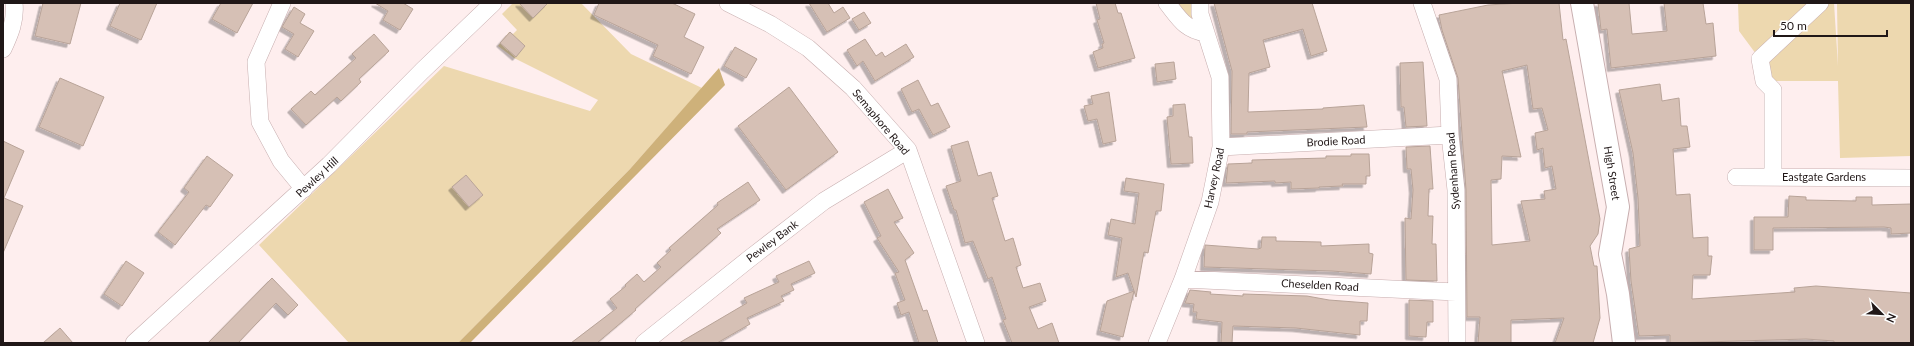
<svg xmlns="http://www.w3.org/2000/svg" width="1914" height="346" font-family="Lato,sans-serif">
	<defs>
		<filter id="shadow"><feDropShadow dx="-3.5" dy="3.5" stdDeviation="0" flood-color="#0004"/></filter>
	</defs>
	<rect width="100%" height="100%" fill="#feeeee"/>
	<path fill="#edd8af" d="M513,3H581L631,54L702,88L630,169L458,343H349L259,245L444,66L590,111L598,100L514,58L498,46L509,32L513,34L517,30L502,14Z
		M1175,3H1195L1196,24Z
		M1738,3H1812L1756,54L1739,31Z
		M1828,3H1834L1838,66L1837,3H1911V156L1840,158L1838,81H1768L1767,61Z"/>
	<path fill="#ceb17a" d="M719,68L725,85L470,343H458L630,169Z"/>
	<path fill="#d6c0b5" stroke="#b8a398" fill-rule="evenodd" filter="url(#shadow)" d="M43,3H81L70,44L35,36Z
		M120,3H157L141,40L110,26Z
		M221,3H253L237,33L212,19Z
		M375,3H403L413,9L400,30L383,20L388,11Z
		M519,3H548L533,18Z
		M599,3H672L695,14L684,37L704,47L691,74L653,56L658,45L594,15Z
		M809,3H828L834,13L843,7L850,18L827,32Z
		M1096,3H1115L1118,13H1121L1135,58L1098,68L1093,52L1103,48L1102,44L1104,43L1097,20L1100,19Z
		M1214,3H1312L1327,51L1311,56L1303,29L1263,40L1270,67L1249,73L1248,112L1323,109V108L1364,105L1367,127L1247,132V134H1231L1232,71Z
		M1520,3H1559L1563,40L1566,39L1600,219L1598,234L1590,246L1594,266H1597L1600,318L1593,343H1555L1564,318L1511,320V343H1478L1480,317H1467L1466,190L1458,78L1442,30L1439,15L1488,5ZM1527,65L1533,109L1542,108L1548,130L1535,133L1537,150L1543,148L1545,168L1552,166L1556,189L1544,191L1545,199L1521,201L1530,241L1492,245L1491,180L1501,179L1502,156L1521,157L1502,71Z
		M1598,3H1629L1632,34L1667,31L1664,3H1703L1706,24L1713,23L1716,56L1611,68L1607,29L1601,30Z
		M294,7L305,14L300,23L314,31L298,57L285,49L294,34L282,27Z
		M864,12L871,23L859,30L852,19Z
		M510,32L525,46L516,57L500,43Z
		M374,34L389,51L359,79L361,82L341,101L337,97L306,125L291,109L311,91L315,95L356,58L352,54Z
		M865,39L876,56L882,52L885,57L906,44L914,57L875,81L863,61L857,66L847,50Z
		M735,47L757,59L746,78L724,66Z
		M1174,62L1176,79L1157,82L1155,64Z
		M1423,62L1427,126L1406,127L1404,107H1401L1400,63Z
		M60,78L104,97L83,146L39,127Z
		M918,80L931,106L938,103L950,127L933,135L919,109L912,112L901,89Z
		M1660,84L1662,101L1679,98L1681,126H1687L1690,147L1673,149L1676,195L1690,194L1693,238L1708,237V256H1712L1710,275H1693L1692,299L1795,292L1794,288L1816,286L1911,293V343H1834V341L1806,339L1670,343V335L1639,336L1631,281L1629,249L1640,246L1638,198L1633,153L1619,90Z
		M789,87L838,152L786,190L738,126Z
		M1109,92L1116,141L1103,144L1097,119L1088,121L1084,106L1093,104L1091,96Z
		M1185,104L1189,137H1192L1193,163L1171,164L1167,117L1173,116V105Z
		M3,141L24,151L4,198L23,206L3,253Z
		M968,141L978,176L991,172L998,196L992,198L1005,241L1013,238L1021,265L1016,267L1023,288L1040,283L1046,301L1029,307L1038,329L1052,323L1059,343H1012L1003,320L1006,319L992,277L988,279L973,241L965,243L956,210H954L946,186L961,181L951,146Z
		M1430,146L1433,189H1429L1428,216H1433L1432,244H1436L1437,281L1406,280L1405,218L1411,219L1413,190L1411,169H1407L1406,147Z
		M1351,154H1369L1370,176H1366V184H1342L1343,186L1319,187V188L1291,189V182L1275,183V181L1226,183L1228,164L1252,163V160L1326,158V156H1351Z
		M207,156L233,175L210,207L206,205L175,245L158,232L189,192L184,188Z
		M466,175L483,195L469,207L452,187Z
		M1126,178L1164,184L1161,211H1156L1148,253L1144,252L1136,297L1128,273L1116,277L1122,238L1108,235L1111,219L1135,224L1139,193L1124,191Z
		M748,182L760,200L717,229L721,233L666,281L635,309L636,310L597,343H571L617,308L610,299L626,286L625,285L637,274L644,282L661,267L657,263L671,250L669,248L718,205L717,203Z
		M888,189L903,218L894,222L914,253L905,260L923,311L927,310L938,343H919L909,312L901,315L897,303L905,300L895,273L899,272L877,238L881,236L864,202Z
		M1789,196L1806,197V200L1856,201V197H1872V205L1911,204V233L1891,234V228L1884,227L1773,228V250H1754V217H1788Z
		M1262,237H1276V241L1321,242V246L1369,244V253L1373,254L1371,274L1332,271L1204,267L1205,245L1258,249L1261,248Z
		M126,261L144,273L122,306L104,294Z
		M809,261L815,273L791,284L794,290L781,296L784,301L747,318L750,324L717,343H679L747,303L744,298L779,282L776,276Z
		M272,278L298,305L288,315L276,303L238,343H208Z
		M1190,290L1211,292L1210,294L1243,296V294L1307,296L1329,300L1368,303L1367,321H1360V335L1296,328L1233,326L1232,343H1221L1222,322L1196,319L1197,312H1193L1194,304L1185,303Z
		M1134,291L1123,337L1100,331L1107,301Z
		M1409,300L1433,301V322H1427L1426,337L1409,336Z
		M60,328L73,343H43Z"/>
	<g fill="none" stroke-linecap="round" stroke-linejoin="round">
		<defs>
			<path id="minor" d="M282,3L256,62L260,122L281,161L304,189
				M728,3L770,24L808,48L853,88L908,150L976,343
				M1167,3C1179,18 1185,30 1206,33
				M1422,3L1448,79L1450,135L1456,190L1457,343
				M3,49C10,34 16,20 14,3
				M1221,147L1450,135
				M1736,177L1911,178
				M1773,177V90L1764,81L1760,59L1820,3
				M1183,279L1456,292
				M134,343L329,165L422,71L493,3
				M644,343L749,259L824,201L908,150
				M1157,343L1183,279L1210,202L1221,147L1220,77L1200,14V3"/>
			<path id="major" d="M1582,3L1618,207L1610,254L1618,294L1624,343"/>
		</defs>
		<use href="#minor" stroke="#c7aeaf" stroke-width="18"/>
		<use href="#major" stroke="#c7aeaf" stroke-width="24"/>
		<use href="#minor" stroke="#fff" stroke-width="17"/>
		<use href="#major" stroke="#fff" stroke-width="22"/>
	</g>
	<g text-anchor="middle" stroke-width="3" stroke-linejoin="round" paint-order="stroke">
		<g font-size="11" fill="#201717" stroke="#fff">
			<text transform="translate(881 122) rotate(50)" y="4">Semaphore Road</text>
			<text transform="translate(1336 141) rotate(-3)" y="4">Brodie Road</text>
			<text transform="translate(1453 171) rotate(-94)" y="4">Sydenham Road</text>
			<text transform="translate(1612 173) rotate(81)" y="4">High Street</text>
			<text transform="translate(317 177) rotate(-43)" y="4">Pewley Hill</text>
			<text x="1824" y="181">Eastgate Gardens</text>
			<text transform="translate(1214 178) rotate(-78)" y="4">Harvey Road</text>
			<text transform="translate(772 241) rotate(-37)" y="4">Pewley Bank</text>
			<text transform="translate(1320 285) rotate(3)" y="4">Cheselden Road</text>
		</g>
	</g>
	<rect width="1914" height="346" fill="none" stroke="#201717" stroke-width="8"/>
	<g transform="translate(1882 314) rotate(114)" stroke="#ffffff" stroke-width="3" paint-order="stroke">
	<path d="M0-3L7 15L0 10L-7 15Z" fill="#201717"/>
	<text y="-6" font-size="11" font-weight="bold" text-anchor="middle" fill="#201717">N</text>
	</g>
	<path d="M1774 30v6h113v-6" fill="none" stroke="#201717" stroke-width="2"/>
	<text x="1780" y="30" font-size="12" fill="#201717" stroke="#ffffff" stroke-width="3" paint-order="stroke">50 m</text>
</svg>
